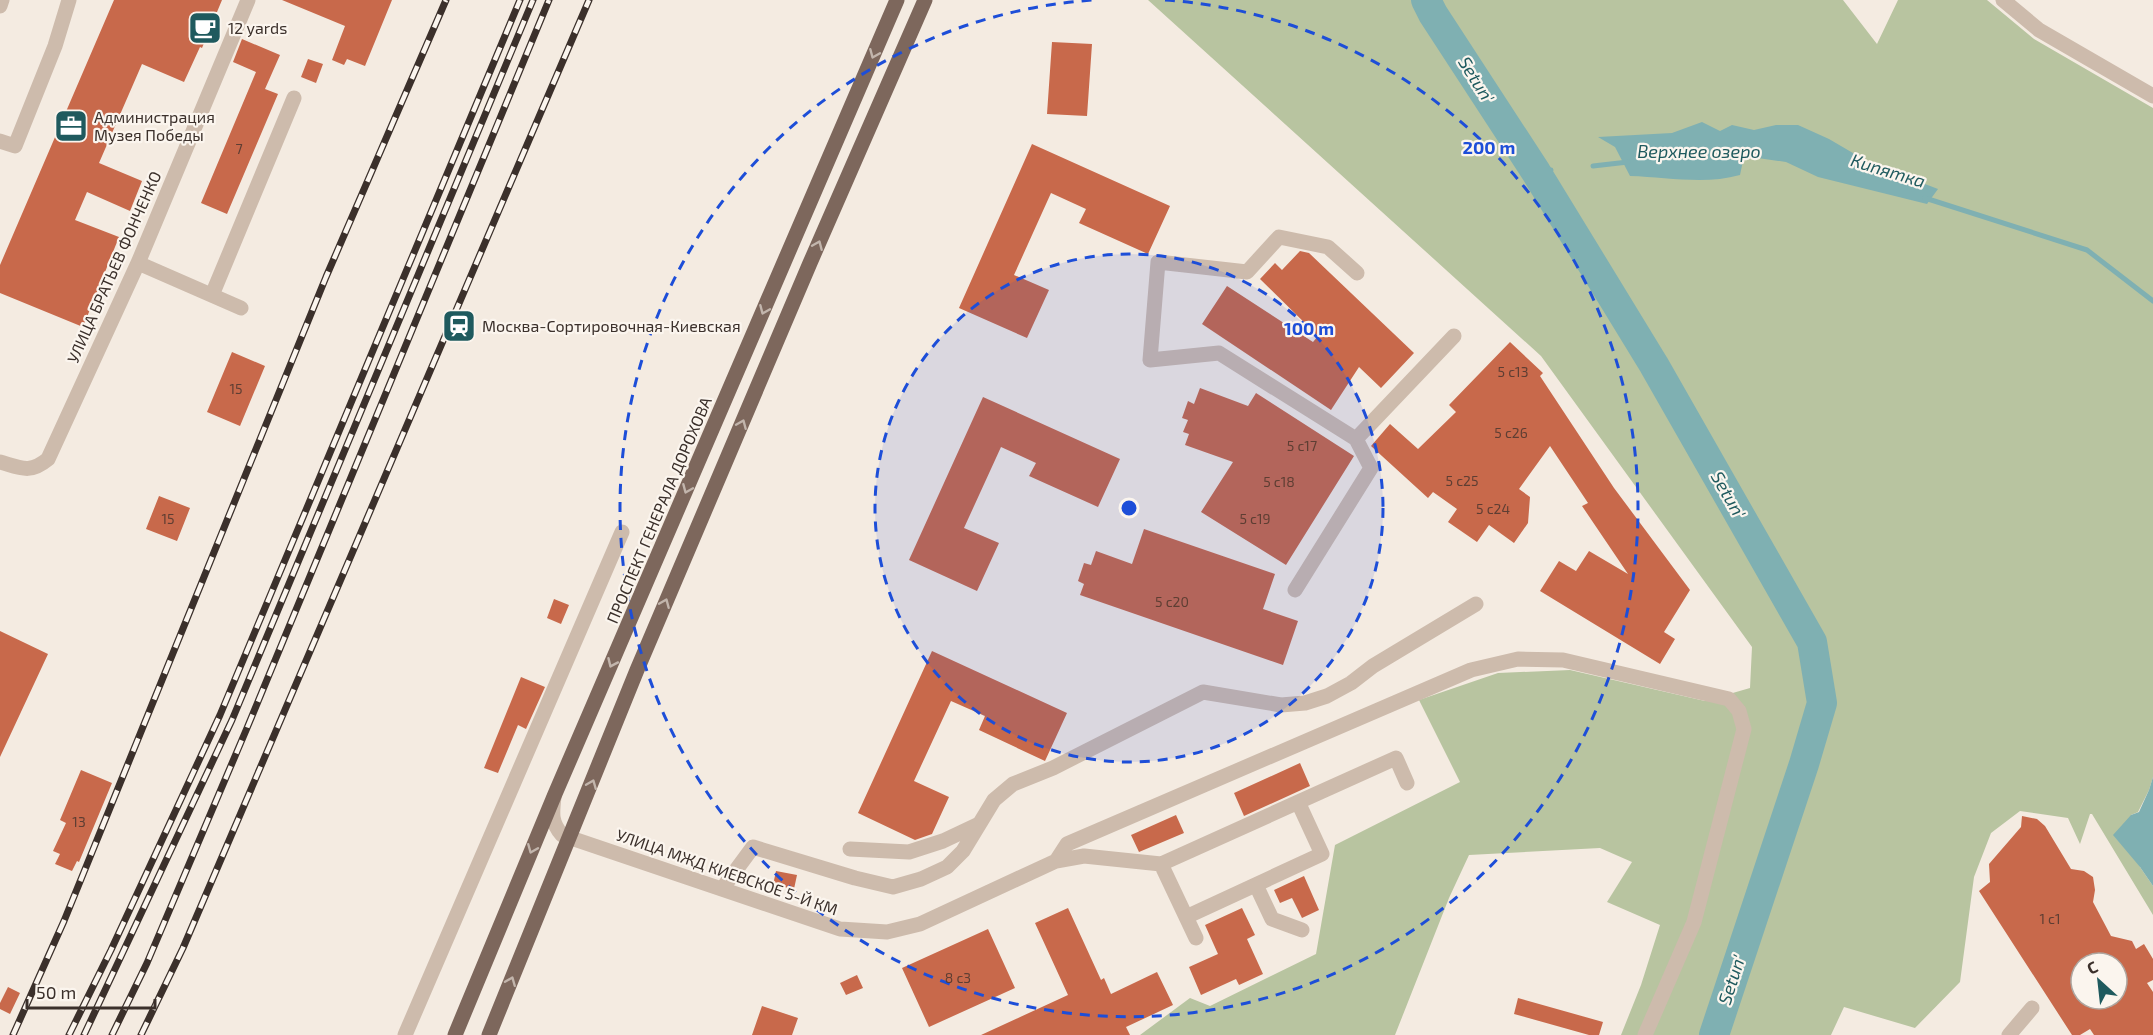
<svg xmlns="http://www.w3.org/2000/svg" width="2153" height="1035" font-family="'Exo 2',sans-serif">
	<rect width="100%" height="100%" fill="#f4ebe1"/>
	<path fill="#b8c4a0" d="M1148,0H1843L1877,44L1898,0H1987L2034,39L2153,108V777L2149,790L2138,812L2131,815L2140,867L2153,886V915L2092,814H2090L2080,844L2068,818L2020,811L1991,833L1974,877L1960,982L1915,1028L1844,1007L1831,1035H1621L1641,985L1660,925L1607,902L1632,862L1600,848L1469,855L1449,898L1395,1035H1140L1190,998L1210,1006L1316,954L1335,845L1460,782L1419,700L1498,673L1570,670L1705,701L1750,688L1752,647L1541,356Z"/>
	<path fill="#7fb0b2" d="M1702,122L1720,131L1732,125L1754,130L1776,125H1798L1829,139L1870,163L1938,189L1927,204L1818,177L1786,162L1744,156L1740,175C1705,185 1666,177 1630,176L1615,147L1598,137L1672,133Z
		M2153,777V886L2140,867L2113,835L2131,815L2139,812L2149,790Z"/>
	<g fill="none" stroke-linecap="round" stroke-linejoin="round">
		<path stroke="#7fb0b2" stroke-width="5" d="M1593,166L1628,162
			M1536,172L1551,170
			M1925,198L2087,250L2153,301"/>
		<path stroke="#7fb0b2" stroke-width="30" d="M1426,0L1433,14L1536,172L1654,365L1812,642L1822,703L1804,764L1714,1035"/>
	</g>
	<path fill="#c8694b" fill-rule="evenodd" d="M114,0H222L202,48L200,47L184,82L142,64L99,163L142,181L130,211L87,192L75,220L119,237L83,327L0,293V265Z
		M282,0H392L365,66L347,59L344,65L332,60L345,26Z
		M242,39L280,55L265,89L278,94L227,214L201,203L256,72L233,62Z
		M1052,42L1092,44L1087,116L1047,114Z
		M308,59L323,64L316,83L301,77Z
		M1032,144L1170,206L1148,254L1079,223L1086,209L1051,193L1014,275L1049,290L1027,338L959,308Z
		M1300,251L1309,253L1414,353L1381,388L1359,367L1331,410L1202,324L1227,286L1313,342L1318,336L1260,279L1275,263L1282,270Z
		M1510,342L1543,373L1540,376L1614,488L1690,590L1664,632L1675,639L1660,664L1540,591L1559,561L1576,571L1589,551L1628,574L1582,506L1588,503L1550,446L1519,489L1530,497L1528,523L1514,543L1489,525L1477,542L1448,522L1457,509L1433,492L1428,498L1371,446L1390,424L1418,449L1456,412L1449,405Z
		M232,352L265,366L240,426L207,412Z
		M1200,388L1248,406L1256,393L1354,456L1286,565L1201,512L1233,462L1185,445L1189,434L1183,432L1188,420L1182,418L1188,401L1194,404Z
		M983,397L1120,459L1098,507L1029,476L1036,463L1001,447L964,528L999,543L977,591L909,560Z
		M159,496L190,508L177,541L146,529Z
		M1144,529L1275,574L1263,609L1298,621L1283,665L1080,595L1084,584L1078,581L1084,563L1091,565L1096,551L1132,564Z
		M554,599L569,605L561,624L547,618Z
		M0,631L48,654L0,757Z
		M932,651L1067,713L1045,761L979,730L985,716L951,701L914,781L949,797L932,834L915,840L858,813Z
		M521,677L545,687L526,729L518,725L498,773L484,768Z
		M1300,763L1310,786L1244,816L1234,793Z
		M81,770L112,783L79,862L77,861L72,871L55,864L60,854L53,851L66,823L60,820Z
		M1176,815L1184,833L1139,852L1131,835Z
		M2022,816L2037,819L2045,826L2071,869L2084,871L2093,877L2095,890L2093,902L2111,936L2132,941L2136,949L2144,944L2153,959V980L2147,983L2153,992V1035H2094L2090,1029L2080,1035H2072L1979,891L1990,882L1989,864L2021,827ZM2081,963H2117V999H2081Z
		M776,871L797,875L794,889L773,885Z
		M1304,876L1319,910L1302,918L1292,898L1280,903L1274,890Z
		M1068,908L1101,980L1104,978L1111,994L1157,972L1173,1005L1126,1027L1130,1035H981L1068,995L1035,923Z
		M1242,908L1255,935L1247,939L1263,974L1239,985L1236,979L1201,995L1189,967L1218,954L1205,925Z
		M988,929L1015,988L929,1027L902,968Z
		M857,975L863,988L846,995L840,983Z
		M8,987L20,993L10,1014L0,1009V1003Z
		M1518,998L1603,1022L1599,1035H1589L1514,1014Z
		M762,1006L798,1018L792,1035H752Z"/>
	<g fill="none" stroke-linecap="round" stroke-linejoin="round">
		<path stroke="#cdbbac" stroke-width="15" d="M2003,0L2039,30L2153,96
			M0,6L2,0
			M0,141L15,146L55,46L69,0
			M138,263L241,308
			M212,295L294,98
			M1356,439L1454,336
			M0,462C21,468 30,474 48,459L138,263L248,0
			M1295,590L1371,468L1356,439L1219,353L1150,360L1158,262L1247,272L1279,237L1328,247L1357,273
			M554,797C552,814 551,822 562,835L840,929L887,932L920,924L1056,861L1084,856L1161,864L1196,938
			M850,849L909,852L943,841L979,824
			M1056,861L1067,844L1471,670L1518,659L1563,660L1729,699L1739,711L1744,729L1694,922L1645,1035
			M1161,864L1396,758L1407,783
			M1256,885L1272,919L1302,930
			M722,889L753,847L855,878L893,887L921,879L947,867L963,851L994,800L1013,784L1053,768L1203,692L1281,705L1305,703L1327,696L1351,683L1373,666L1476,604
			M1186,917L1322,854L1298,802
			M405,1035L622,532
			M2009,1035L2032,1008"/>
		<path stroke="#7d675c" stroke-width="15" d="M455,1035L555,794L897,0
			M489,1035L637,670L810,263L925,0"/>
		<defs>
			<path id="rail" d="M13,1035L64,921L326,277L446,0
				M69,1035L111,950L220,715L520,0
				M84,1035L232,720L533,0
				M112,1035L147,963L247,728L549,0
				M141,1035L183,948L589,0"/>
		</defs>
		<use href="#rail" stroke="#3b302b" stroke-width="7"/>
		<use href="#rail" stroke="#fbf5ee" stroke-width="4.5" stroke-dasharray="14" stroke-linecap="butt"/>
	</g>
	<defs><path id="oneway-chevron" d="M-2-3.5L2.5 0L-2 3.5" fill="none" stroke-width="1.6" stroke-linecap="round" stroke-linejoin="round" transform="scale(1.5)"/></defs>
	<g stroke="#c2b5ac">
		<use href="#oneway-chevron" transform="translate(874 54) rotate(113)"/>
		<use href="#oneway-chevron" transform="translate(818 245) rotate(-67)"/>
		<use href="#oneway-chevron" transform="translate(764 310) rotate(113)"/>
		<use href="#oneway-chevron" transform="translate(742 424) rotate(-67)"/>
		<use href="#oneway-chevron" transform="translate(687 489) rotate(113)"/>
		<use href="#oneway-chevron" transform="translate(665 603) rotate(-67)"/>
		<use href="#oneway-chevron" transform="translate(612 663) rotate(114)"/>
		<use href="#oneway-chevron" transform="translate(592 784) rotate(-68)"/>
		<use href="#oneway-chevron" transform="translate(532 849) rotate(112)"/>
		<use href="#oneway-chevron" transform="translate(511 981) rotate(-68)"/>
	</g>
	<circle cx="1129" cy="508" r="254" fill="#1d4ed8" fill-opacity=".12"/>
	<g fill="none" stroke="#1d4ed8" stroke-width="3" stroke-dasharray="10 8">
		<circle cx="1129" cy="508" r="254"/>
		<path d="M1165 0A509 509 0 1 1 1093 0"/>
	</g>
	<defs>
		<symbol id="cafe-square" viewBox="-11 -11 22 22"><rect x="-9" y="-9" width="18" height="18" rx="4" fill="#1f5a5e" stroke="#fbf5ee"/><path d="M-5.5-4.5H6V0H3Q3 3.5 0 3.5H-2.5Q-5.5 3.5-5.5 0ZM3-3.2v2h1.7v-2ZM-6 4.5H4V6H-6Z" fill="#fff"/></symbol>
		<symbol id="office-square" viewBox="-11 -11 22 22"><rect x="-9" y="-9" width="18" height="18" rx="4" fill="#1f5a5e" stroke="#fbf5ee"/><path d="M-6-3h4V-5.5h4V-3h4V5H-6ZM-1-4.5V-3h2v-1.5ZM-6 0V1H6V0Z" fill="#fff"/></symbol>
		<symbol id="station-square" viewBox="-11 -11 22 22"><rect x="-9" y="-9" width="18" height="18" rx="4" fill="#1f5a5e" stroke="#fbf5ee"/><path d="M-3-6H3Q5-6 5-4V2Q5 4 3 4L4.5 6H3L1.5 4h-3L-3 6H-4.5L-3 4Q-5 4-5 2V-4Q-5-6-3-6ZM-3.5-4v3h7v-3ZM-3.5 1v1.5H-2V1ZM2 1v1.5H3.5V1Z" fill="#fff"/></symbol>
	</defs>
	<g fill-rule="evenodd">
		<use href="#cafe-square" x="186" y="9" width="38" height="38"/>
		<use href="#office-square" x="52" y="107" width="38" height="38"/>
		<use href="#station-square" x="440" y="307" width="38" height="38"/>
	</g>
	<g text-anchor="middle" stroke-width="4.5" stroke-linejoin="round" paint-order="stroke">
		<g font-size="14" fill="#5e3e33">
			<text x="239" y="154">7</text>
			<text x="1513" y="377">5 с13</text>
			<text x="236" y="394">15</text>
			<text x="1511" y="438">5 с26</text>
			<text x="1302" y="451">5 с17</text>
			<text x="1462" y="486">5 с25</text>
			<text x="1279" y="487">5 с18</text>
			<text x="1493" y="514">5 с24</text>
			<text x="168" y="524">15</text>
			<text x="1255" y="524">5 с19</text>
			<text x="1172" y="607">5 с20</text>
			<text x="79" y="827">13</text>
			<text x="2050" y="924">1 с1</text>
			<text x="958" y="983">8 с3</text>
		</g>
		<g font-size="16" fill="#3b302b" stroke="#fbf5ee" text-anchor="start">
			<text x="228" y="34">12 yards</text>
			<text x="94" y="123">Администрация<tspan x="94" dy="18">Музея Победы</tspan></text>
			<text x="482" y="332">Москва-Сортировочная-Киевская</text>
		</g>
		<g font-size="16" fill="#3b302b" stroke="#fbf5ee">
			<text transform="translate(114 267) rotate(-66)" y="6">УЛИЦА БРАТЬЕВ ФОНЧЕНКО</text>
			<text transform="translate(659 510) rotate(-67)" y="6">ПРОСПЕКТ ГЕНЕРАЛА ДОРОХОВА</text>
			<text transform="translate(727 872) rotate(19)" y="6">УЛИЦА МЖД КИЕВСКОЕ 5-Й КМ</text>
		</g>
		<g font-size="18" font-style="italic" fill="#1f5a5e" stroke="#fbf5ee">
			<text transform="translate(1476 80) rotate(58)" y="6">Setun'</text>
			<text x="1699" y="158">Верхнее озеро</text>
			<text transform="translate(1888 171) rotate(17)" y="6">Кипятка</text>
			<text transform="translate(1728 495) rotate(60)" y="6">Setun'</text>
			<text transform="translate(1732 980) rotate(-72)" y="6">Setun'</text>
		</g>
	</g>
	<circle cx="1129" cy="508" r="9" fill="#1d4ed8" stroke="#fbf5ee" stroke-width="3"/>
	<g font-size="18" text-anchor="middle" font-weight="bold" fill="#1d4ed8" stroke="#fbf5ee" stroke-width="4.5" stroke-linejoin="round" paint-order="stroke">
		<text x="1489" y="154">200 m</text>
		<text x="1309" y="335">100 m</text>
	</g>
	<g transform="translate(2099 981) rotate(333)"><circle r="28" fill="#fbf5ee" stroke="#aea6a0" stroke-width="1.5"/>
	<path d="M0-4.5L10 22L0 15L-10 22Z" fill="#1f5a5e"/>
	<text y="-9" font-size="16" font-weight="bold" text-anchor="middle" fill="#3b302b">С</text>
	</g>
	<path d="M27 999v9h128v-9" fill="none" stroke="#3b302b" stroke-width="3"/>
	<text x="36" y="999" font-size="18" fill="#3b302b" stroke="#fbf5ee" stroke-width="4.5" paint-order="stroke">50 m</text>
</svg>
